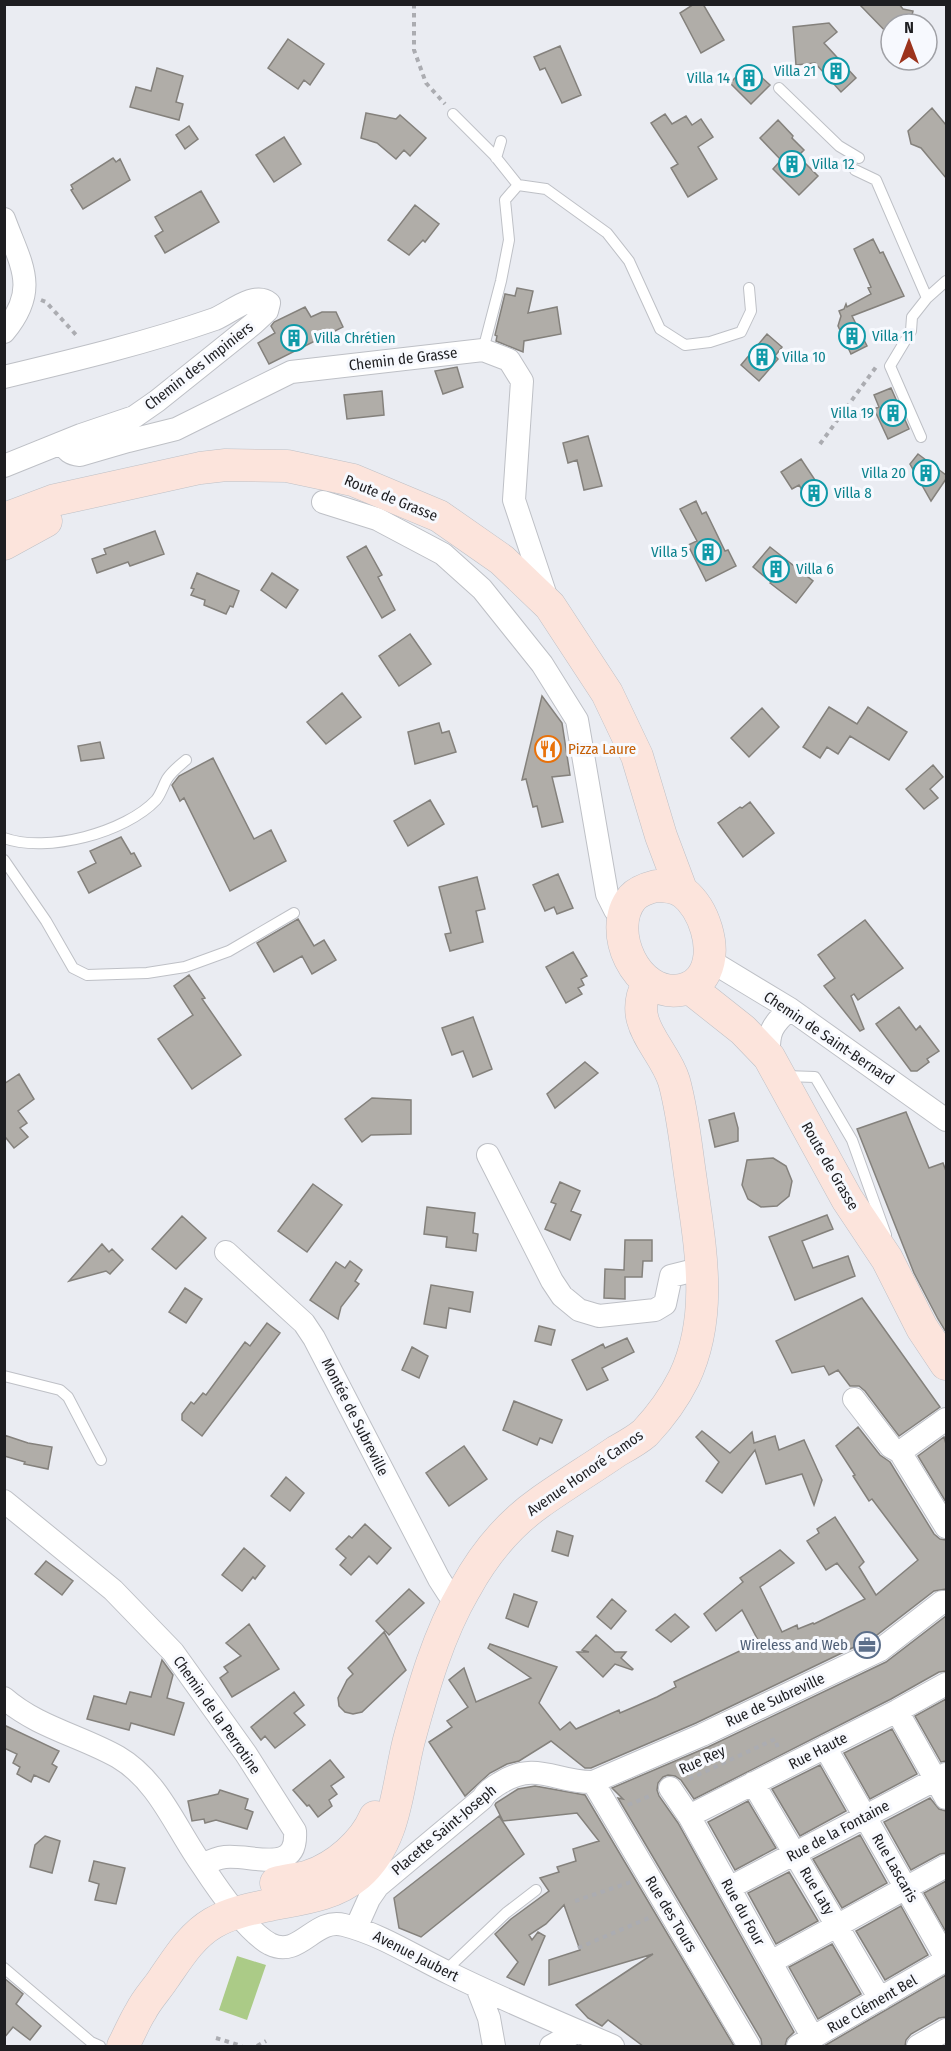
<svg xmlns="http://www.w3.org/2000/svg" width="951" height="2051" font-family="'Fira Sans Condensed',sans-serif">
	<rect width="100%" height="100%" fill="#eaecf2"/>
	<path fill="#abcb87" d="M237,1956L266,1965L247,2020L219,2010Z"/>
	<path fill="#b0ada8" stroke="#84817c" stroke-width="1.5" d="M694,4H703L724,40L701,53L680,13Z
		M859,4H899L903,9L913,11L910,24H891V37Z
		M829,23L837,32L824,43L856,78L841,92L815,63L796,65L793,27Z
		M288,39L324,64L310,85L304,80L298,89L268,68Z
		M560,46L581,95L562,103L545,68L540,70L534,57Z
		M748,65L770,85L751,104L730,83Z
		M157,68L183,76L176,102L183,104L179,120L130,107L136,87L151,91Z
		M932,108L946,125V178L921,148L911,144L908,131Z
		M366,113L396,119L400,115L426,138L410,156L404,150L396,159L377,143L361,138Z
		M665,114L672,124L686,116L692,125L701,119L713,137L698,147L717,179L688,197L671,168L678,164L651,123Z
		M778,120L793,136L792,138L804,150L798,156L818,176L799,195L773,169L781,160L760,138Z
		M189,126L198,139L185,149L176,135Z
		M284,137L301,164L274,182L256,155Z
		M113,158L116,162L120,159L130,180L83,209L71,190L73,189L71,185Z
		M201,191L219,222L165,253L155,236L163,231L155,217Z
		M415,205L439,224L425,242L423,240L409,255L388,240Z
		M873,239L880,253L883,252L904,296L852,316L867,346L851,354L838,326L841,316L839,311L844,309L846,304L847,307L871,294L868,288L871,287L854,249Z
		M517,288L533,291L528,313L557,307L561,334L524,341L523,352L496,341L497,336L495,335L505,294L515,296Z
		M305,307L311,317L322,312H336L343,327L269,364L258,343L275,333L271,326L274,322Z
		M767,334L782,347L775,356L778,359L759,381L741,365Z
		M457,367L463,387L443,394L435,371Z
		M891,388L909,429L888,439L874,409L879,407L874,395Z
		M382,391L384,415L347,419L344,395Z
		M588,436L602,486L584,490L577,460L568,463L563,443Z
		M918,454L946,475V479L931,501L910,464Z
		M801,459L825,495L811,504L799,485L792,489L781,472Z
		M696,501L702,514L706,512L725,551L728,550L736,566L706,581L688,545L697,541L680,509Z
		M155,531L164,554L130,566L128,562L97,573L92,559L106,554L104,549Z
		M366,546L382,575L378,577L395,610L382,618L347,557Z
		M770,547L813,581L796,603L770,583L771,582L753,567Z
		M197,573L239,591L233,607L230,606L226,614L204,605L205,600L191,595L194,589L191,588Z
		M272,573L298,590L286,608L261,590Z
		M410,634L431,664L399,686L379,656Z
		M342,693L361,717L326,744L307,722Z
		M542,696L562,723L570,775L552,777L563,822L542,827L537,806L533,807L526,779L522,780Z
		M829,707L857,724L868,707L907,732L889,760L850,736L838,754L827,747L820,758L803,747Z
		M762,708L779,727L749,757L731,738Z
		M439,723L442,733L449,731L456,752L415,764L408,732Z
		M100,742L104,758L81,761L78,746Z
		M213,758L254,839L271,830L286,861L230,891L184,798L180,801L172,785L179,776Z
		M933,765L943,777L930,789L938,798L924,809L906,789Z
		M430,800L444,824L408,846L394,821Z
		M750,802L774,833L743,857L718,823L740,807L742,808Z
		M121,837L131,854L134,853L141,866L89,893L78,872L96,863L90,851Z
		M558,874L573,908L557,914L554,907L545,911L533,885Z
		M477,877L485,909L476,911L483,942L450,951L445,934L451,933L439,887Z
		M298,919L314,946L324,940L336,960L312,974L302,956L274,972L257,943Z
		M865,920L903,968L858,1000L854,994L851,996L864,1029L860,1031L824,986L835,978L818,955Z
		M573,952L587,976L581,979L584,985L578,988L582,994L566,1003L546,967Z
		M189,975L205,998L202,999L241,1055L192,1089L158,1039L193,1015L174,986Z
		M899,1007L916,1030L920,1026L939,1051L927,1059L929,1062L917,1071H911L876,1024Z
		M473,1017L492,1069L473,1077L463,1051L452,1055L442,1028Z
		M585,1062L598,1073L555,1108L547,1094Z
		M19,1074L34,1099L18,1111L27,1123L20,1128L28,1137L14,1148L6,1138L4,1139V1084Z
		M372,1098L411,1100V1134L371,1135L362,1142L345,1119Z
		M906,1112L929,1168L943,1163L946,1171V1332L938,1319L914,1273L857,1129Z
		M734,1113L738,1128V1141L715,1147L709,1120Z
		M773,1158L786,1166L792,1181L789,1196L777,1206L761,1207L748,1199L742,1185L747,1160Z
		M560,1182L580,1191L571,1211L581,1215L570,1240L545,1229L556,1204L551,1202Z
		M313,1184L342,1205L307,1252L278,1231Z
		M427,1207L475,1213L473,1233L478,1234L476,1251L446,1247L447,1237L424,1234Z
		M827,1215L833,1229L802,1241L813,1268L848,1256L855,1276L795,1300L769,1237Z
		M182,1216L206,1238L176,1269L152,1249Z
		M625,1240H652V1261H643L642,1277H625V1299L604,1298L605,1269L624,1270Z
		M102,1244L109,1252L112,1249L123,1260L110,1274L106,1271L69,1281Z
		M350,1261L362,1270L355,1281L359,1284L341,1307L338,1319L310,1300L336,1262L345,1268Z
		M431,1285L473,1292L470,1312L449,1308L446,1328L424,1324Z
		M185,1288L202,1299L186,1323L169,1312Z
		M862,1298L940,1407L899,1436L865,1391L859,1386H850L838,1370L829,1375L824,1366L792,1373L776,1341Z
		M267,1323L280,1333L202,1436L182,1420V1414L191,1402L194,1404L203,1393L206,1395L245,1342L250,1346Z
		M539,1326L555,1330L551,1345L535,1341Z
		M627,1338L634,1352L602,1368L608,1380L587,1390L572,1360L603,1344L605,1348Z
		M412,1347L428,1356L419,1378L402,1370Z
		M514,1401L562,1420L552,1443L540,1438L537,1445L503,1430Z
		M858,1427L880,1455L890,1462L934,1534L940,1539L946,1540V1589L934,1591L873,1638L696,1723L591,1768H585L551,1741L519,1761L507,1764L490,1773L465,1796L429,1742L452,1727L447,1721L468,1707L449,1680L464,1668L476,1702L531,1678L488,1648L490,1644L557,1667L539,1703L560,1730L570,1722L576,1729L619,1710L620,1713L657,1697L676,1687L674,1682L759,1642L742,1610L716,1631L704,1614L743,1582L740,1578L780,1550L794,1563L760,1587L782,1632L797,1625L798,1629L813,1623L814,1624L865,1599L837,1563L826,1570L807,1541L819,1533L817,1529L835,1517L864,1562L859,1567L876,1595L918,1560L872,1499L869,1501L853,1476L855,1475L836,1446Z
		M702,1431L730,1453L752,1432L754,1443L775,1436L779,1450L804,1440L822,1480L814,1505L802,1474L766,1484L755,1450L722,1493L706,1481L719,1462L696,1437Z
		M4,1435L28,1443L52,1447L48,1469L24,1464L25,1462L4,1456Z
		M944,1437L946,1444V1502L918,1456Z
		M464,1446L487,1479L449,1506L426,1473Z
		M286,1477L304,1493L290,1511L271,1496Z
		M365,1524L391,1548L377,1564L369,1556L351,1575L340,1565L346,1558L336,1549L349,1536L352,1538Z
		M557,1531L573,1536L568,1556L552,1551Z
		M244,1548L265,1566L255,1579L253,1577L242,1591L222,1575Z
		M46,1561L73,1581L62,1595L35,1574Z
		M409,1589L424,1603L389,1635L376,1621Z
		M514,1594L537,1602L528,1627L506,1618Z
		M612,1599L626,1611L611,1629L597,1617Z
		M675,1614L689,1627L671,1642L656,1630Z
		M946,1616V1671L939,1672L891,1699L694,1799L681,1780L675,1776L668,1775L663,1777L658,1783L657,1790L659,1796L678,1823L794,2032L787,2039L785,2046H762L761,2039L618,1798L623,1799L612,1788L708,1747L886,1662Z
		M249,1624L279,1669L232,1697L220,1678L228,1672L224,1667L241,1656L226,1643Z
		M384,1632L406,1670L362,1712L353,1714L345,1712L339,1706L338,1698L347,1680L353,1674L348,1668Z
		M596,1635L615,1652H626L621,1658L633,1669L632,1670L615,1664L603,1677L577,1652H589L582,1650Z
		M162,1660L173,1675L167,1698L184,1703L174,1735L131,1723L129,1730L87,1719L94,1696L126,1704L130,1692L151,1697Z
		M294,1692L304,1705L294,1713L305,1725L275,1748L265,1736L261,1740L251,1727Z
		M946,1699V1761L941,1762L915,1716Z
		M4,1725L59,1751L52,1764L57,1767L49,1782L34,1775L31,1782L17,1774L20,1767L13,1763L17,1754L4,1748Z
		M892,1729L917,1774L870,1799L844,1753Z
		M330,1760L344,1777L331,1786L337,1794L329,1800L332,1806L318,1817L309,1805L307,1806L293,1790Z
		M820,1765L846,1811L800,1836L772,1789Z
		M535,1786L585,1795L734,2046H643L608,2020L602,2026L588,2018L576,2005L653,1954L549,1985V1960L580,1950L564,1905L546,1924L529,1935L532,1940L538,1932L545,1936L524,1985L507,1977L518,1962L495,1934L511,1919L549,1891L540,1878L559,1872L557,1867L576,1861L573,1849L599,1841L577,1813L503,1821L495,1805L496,1803L518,1789Z
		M220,1790L248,1799L245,1809L253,1812L247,1829L216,1820L205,1823L204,1819L192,1821L188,1801L218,1794Z
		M930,1798L939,1809L946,1811V1853L940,1854L911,1870L884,1822Z
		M748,1801L776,1848L735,1870L708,1822Z
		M499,1816L524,1854L421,1937L399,1928L394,1898Z
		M860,1835L887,1883L842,1908L813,1859Z
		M45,1836L60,1841L52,1873L30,1867L35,1845Z
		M94,1861L125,1868L116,1904L95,1900L99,1884L89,1881Z
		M789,1872L818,1921L776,1944L748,1893Z
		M946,1881V1932L924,1893Z
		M901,1906L928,1955L885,1980L856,1931Z
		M832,1944L861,1994L818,2019L789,1967Z
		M946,1975V2017L939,2018L911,2034L906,2040L905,2046H824Z
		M4,1978L23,1994L16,2004L41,2026L30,2040L13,2027L4,2038Z"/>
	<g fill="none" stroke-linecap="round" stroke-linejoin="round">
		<defs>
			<path id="lane" d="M779,88L839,146L859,158
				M453,114L494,155L518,185
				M496,158L501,141
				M855,170L876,180L927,298L946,281
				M483,350L501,281L509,240L505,200L518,185L546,189L607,233L629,261L660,329L685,345L710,342L741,332L751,311L749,288
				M921,437L890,366L911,331L912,317L927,298
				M4,838C47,854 126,832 156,800C161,794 163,786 167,779C172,771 179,766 186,760
				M4,860L46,921L73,968L87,975L147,973L185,967L229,951L294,913
				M785,1076L815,1077L852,1140L886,1235
				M4,1376L60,1390L68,1397L101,1460
				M4,1968L91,2042L100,2046
				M445,1971L506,1913L536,1890"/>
			<path id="street" d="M4,219C21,265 40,289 4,332
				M4,377C75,360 146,343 215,319C230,313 254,291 269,303L267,311L253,324L157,401L134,417L81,435L4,466
				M62,443C67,451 70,454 80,455L128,441L176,429L291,372L483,350L509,360L522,381L514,500L548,602
				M323,502L377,519L443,554L482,589L542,664L577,720L607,894L615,910L624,918
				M709,960L790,1009L946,1120
				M769,1057C768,1033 771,1025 790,1009
				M488,1155L552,1281L562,1296L579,1310L599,1316L655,1310L665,1304L671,1276L703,1268
				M226,1252L304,1323L314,1338L439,1579L448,1593L458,1601
				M854,1399L891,1447L900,1452
				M946,1419L900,1452L946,1527
				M4,1501L113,1590L173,1652L246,1754L295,1831C298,1876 252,1854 225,1857C217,1858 210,1861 202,1865C217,1888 246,1931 270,1944C300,1959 314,1917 344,1925C383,1935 415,1957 451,1974C504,2000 559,2023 613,2046
				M4,1698C37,1727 81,1736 118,1757C159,1781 176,1829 202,1865
				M897,1711L946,1798
				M825,1747L946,1958
				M593,1782L749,2046
				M753,1783L880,1999
				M670,1788L689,1816L813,2038
				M689,1816L897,1711L946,1684
				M729,1888L946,1774
				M356,1928L369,1899L378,1886L482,1799C487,1791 492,1788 500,1783C537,1760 556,1783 593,1782L702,1735L880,1650L942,1602H946
				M771,1962L946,1866
				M477,1987L489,2018L494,2046
				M551,2046L578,2031
				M798,2046L946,1960
				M918,2046L946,2030"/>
			<path id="secondary" d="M4,519L55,500L200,468L226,465L287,466L353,480L439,516L502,560L550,606L607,693L637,756L661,836L682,892
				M4,544L46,521
				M656,886C666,886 675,887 683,892C704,909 717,947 705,972C700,982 692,988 681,990C636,998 606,930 632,898C638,891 648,888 656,886Z
				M690,988L743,1030L769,1057L847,1199L887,1259L922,1328L946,1364
				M276,1883C287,1880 299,1879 309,1876C336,1867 364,1843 375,1817
				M123,2046C129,2035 134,2022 141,2011C147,1999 157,1989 164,1978C178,1958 191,1936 213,1923C230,1913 250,1909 270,1905C300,1899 333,1896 358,1875C397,1841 397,1786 409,1740C423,1689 438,1635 465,1589C483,1556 508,1525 539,1503C564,1485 591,1469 617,1451C626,1446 637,1440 645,1433C660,1417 674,1398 684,1378C714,1315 700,1247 691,1181C686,1148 683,1113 674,1081C663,1046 626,1024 648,983"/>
		</defs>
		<use href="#lane" stroke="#bec0c6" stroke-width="12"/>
		<use href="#street" stroke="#bec0c6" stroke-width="24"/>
		<use href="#secondary" stroke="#bec0c6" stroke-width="33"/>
		<path stroke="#abacb1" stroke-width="4" stroke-dasharray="4.5 4.5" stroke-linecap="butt" d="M414,4V50L426,83L445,104
			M41,300L46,302L78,337
			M820,444L876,367
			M689,1779L775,1739L778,1748
			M628,1805L652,1795
			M575,1901L631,1882
			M578,1948L651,1917
			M216,2038L242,2046
			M257,2046L266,2041"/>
		<use href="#lane" stroke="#fff" stroke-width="10"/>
		<use href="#street" stroke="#fff" stroke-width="22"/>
		<use href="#secondary" stroke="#fce4dc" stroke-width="32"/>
	</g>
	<defs>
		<symbol id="building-ring" viewBox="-11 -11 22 22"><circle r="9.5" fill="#f7f9fe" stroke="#0f9aa8" stroke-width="1.5"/><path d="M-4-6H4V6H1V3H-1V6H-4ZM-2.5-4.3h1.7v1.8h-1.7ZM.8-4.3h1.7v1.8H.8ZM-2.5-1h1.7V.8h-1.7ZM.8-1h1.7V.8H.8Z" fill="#0f9aa8"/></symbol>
		<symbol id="restaurant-ring" viewBox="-11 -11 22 22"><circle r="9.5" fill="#f7f9fe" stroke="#e8710a" stroke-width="1.5"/><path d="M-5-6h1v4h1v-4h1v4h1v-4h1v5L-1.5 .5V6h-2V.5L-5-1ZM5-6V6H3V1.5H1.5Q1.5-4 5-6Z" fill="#e8710a"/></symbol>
		<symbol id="office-ring" viewBox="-11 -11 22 22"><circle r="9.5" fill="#f7f9fe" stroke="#5c6f8a" stroke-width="1.5"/><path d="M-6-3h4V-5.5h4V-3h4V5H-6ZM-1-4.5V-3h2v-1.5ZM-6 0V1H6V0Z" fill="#5c6f8a"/></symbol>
	</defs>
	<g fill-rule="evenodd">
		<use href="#building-ring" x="821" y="56" width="30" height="30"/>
		<use href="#building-ring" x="734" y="63" width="30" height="30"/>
		<use href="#building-ring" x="777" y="149" width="30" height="30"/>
		<use href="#building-ring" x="837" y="321" width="30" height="30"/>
		<use href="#building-ring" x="279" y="323" width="30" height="30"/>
		<use href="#building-ring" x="747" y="342" width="30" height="30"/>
		<use href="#building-ring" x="878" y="398" width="30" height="30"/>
		<use href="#building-ring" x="911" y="458" width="30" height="30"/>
		<use href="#building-ring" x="799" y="478" width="30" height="30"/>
		<use href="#building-ring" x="693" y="537" width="30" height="30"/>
		<use href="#building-ring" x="761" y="554" width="30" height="30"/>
		<use href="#restaurant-ring" x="533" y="734" width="30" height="30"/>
		<use href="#office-ring" x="852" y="1630" width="30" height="30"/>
	</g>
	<g text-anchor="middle" stroke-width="6" stroke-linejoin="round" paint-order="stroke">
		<g font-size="15" fill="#0d838f" stroke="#f7f9fe" text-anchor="start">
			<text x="816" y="76" text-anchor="end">Villa 21</text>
			<text x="730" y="83" text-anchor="end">Villa 14</text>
			<text x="812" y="169">Villa 12</text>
			<text x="872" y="341">Villa 11</text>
			<text x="314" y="343">Villa Chrétien</text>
			<text x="782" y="362">Villa 10</text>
			<text x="874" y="418" text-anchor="end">Villa 19</text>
			<text x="906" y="478" text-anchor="end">Villa 20</text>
			<text x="834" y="498">Villa 8</text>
			<text x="688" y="557" text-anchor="end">Villa 5</text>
			<text x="796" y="574">Villa 6</text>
		</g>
		<g font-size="15" fill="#1e1e21" stroke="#f7f9fe">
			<text transform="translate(403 359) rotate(-7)" y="5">Chemin de Grasse</text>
			<text transform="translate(199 366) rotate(-38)" y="5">Chemin des Impiniers</text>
			<text transform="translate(391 498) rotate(22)" y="5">Route de Grasse</text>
			<text transform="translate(829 1038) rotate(34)" y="5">Chemin de Saint-Bernard</text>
			<text transform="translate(830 1166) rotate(60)" y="5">Route de Grasse</text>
			<text transform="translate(355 1417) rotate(63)" y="5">Montée de Subreville</text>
			<text transform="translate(585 1473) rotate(-35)" y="5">Avenue Honoré Camos</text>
			<text transform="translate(775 1700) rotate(-25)" y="5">Rue de Subreville</text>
			<text transform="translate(217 1715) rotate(55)" y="5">Chemin de la Perrotine</text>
			<text transform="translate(818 1751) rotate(-27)" y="5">Rue Haute</text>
			<text transform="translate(702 1760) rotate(-25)" y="5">Rue Rey</text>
			<text transform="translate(444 1830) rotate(-40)" y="5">Placette Saint-Joseph</text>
			<text transform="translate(838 1831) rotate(-28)" y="5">Rue de la Fontaine</text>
			<text transform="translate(895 1868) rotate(60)" y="5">Rue Lascaris</text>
			<text transform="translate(817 1891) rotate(59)" y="5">Rue Laty</text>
			<text transform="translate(743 1912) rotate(61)" y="5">Rue du Four</text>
			<text transform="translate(671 1914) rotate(59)" y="5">Rue des Tours</text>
			<text transform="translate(416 1956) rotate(27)" y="5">Avenue Jaubert</text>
			<text transform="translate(872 2004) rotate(-30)" y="5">Rue Clément Bel</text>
		</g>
		<g font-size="15" fill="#c56008" stroke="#f7f9fe" text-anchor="start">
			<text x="568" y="754">Pizza Laure</text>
		</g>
		<g font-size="15" fill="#4e5e75" stroke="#f7f9fe" text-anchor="end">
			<text x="848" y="1650">Wireless and Web</text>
		</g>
	</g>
	<rect width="951" height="2051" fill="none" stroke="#1e1e21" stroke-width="12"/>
	<g transform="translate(909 42)"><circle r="28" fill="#f7f9fe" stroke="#a0a1a6" stroke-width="1.5"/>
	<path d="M0-4.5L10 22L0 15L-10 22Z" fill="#9c331c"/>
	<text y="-9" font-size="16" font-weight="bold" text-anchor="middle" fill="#1e1e21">N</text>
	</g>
</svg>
